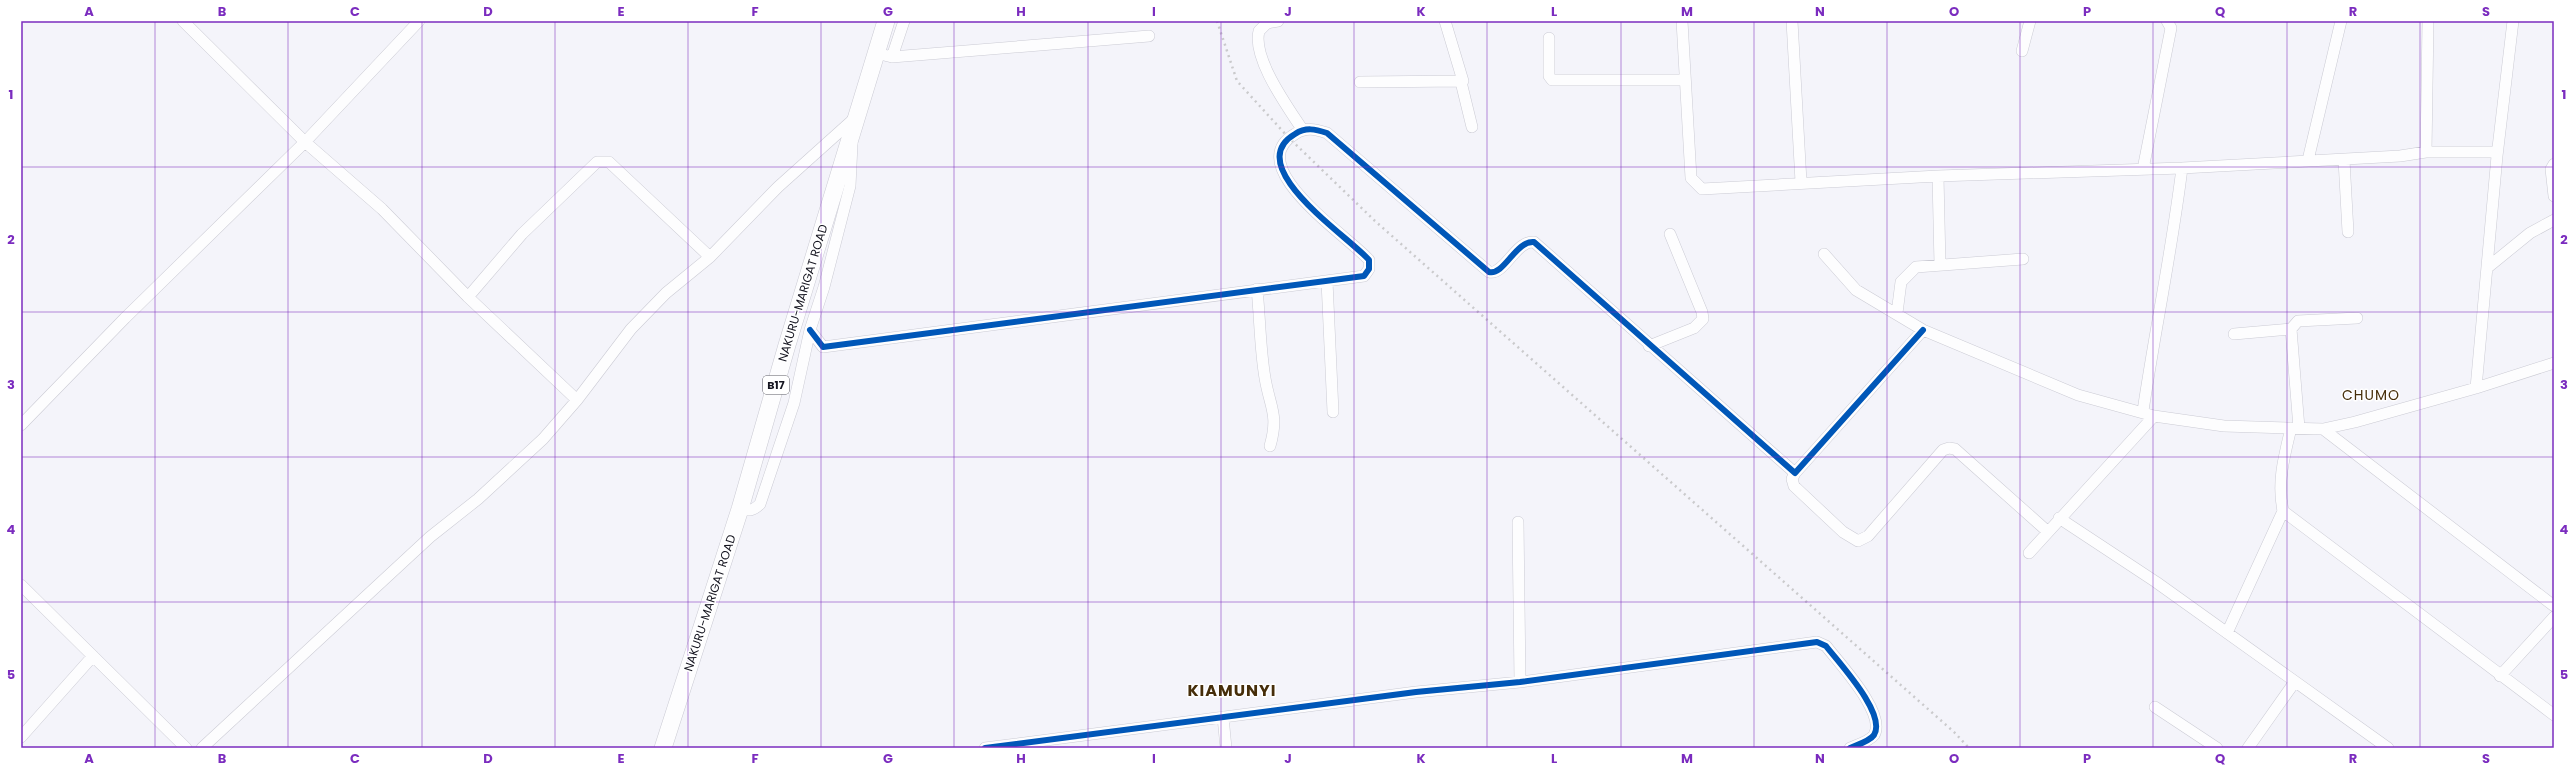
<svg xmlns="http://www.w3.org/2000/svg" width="2575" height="769" font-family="Poppins,sans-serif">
	<rect width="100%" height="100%" fill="#f4f4fa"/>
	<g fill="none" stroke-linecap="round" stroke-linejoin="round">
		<defs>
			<path id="minor" d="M183,21L305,142L382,209L468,297L577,400
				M1278,21L1267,23L1259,31C1252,58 1287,106 1302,129
				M1682,21L1691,178L1702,189L1938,176L2182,168L2400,156L2426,152H2497
				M1792,21L1801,182
				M1549,38V76L1552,80H1684
				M2022,51L2030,21
				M876,53L892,57L1149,36
				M892,57L904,21
				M1360,82L1463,81L1445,21
				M1461,82L1472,127
				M2426,152L2428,21
				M2308,160L2341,21
				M2344,160L2348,232
				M2554,164L2551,169L2554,196
				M2143,169L2171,28L2167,21
				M1938,176L1940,265
				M1824,254L1856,290L1923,330L2078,395L2154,416L2224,426L2323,429L2355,422L2476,388L2554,363
				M2487,268L2530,233L2554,220
				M1327,281L1333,412
				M1257,289C1260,318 1260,349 1265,378C1270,408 1279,414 1270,446
				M468,297L522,234L597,162H609L710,257
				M1897,313L1901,282L1916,267L2023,259
				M810,330L823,347L1364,276L1369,269V260C1348,236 1240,166 1295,134C1306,127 1315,129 1327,133L1489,272C1504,276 1516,240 1534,242L1795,473L1923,330
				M2234,334L2291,329
				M1649,346L1694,328L1703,319L1702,312L1670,234
				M2476,388L2497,156L2513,21
				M2143,411C2155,330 2172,250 2182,168
				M21,425L125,318L305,142L419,21
				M2299,428L2291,329L2298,321L2357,318
				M2323,429L2554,606
				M1795,473L1792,479L1794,486L1843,532L1858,541L1868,536L1943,450L1949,448L1955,449L2047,531
				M740,509C749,511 753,511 760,504L794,403L810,330L824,287L850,186L852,144
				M2283,511L2554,715
				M2059,518L2156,582L2388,748
				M1518,522L1520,682
				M2029,553L2154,416
				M21,585L186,748
				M2227,633L2283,511C2277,482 2284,457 2291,428
				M2500,676L2554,617
				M2155,707L2217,748
				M1223,717L1226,748
				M21,737L93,656
				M202,748L430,537L478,499L543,439L577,400L631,329L666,293L710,257L778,187L856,117
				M985,748L1416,692L1520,682L1817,642L1826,646C1839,663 1887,714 1874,735C1870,741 1857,745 1850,748
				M2248,748L2294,683"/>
			<path id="primary" d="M663,748L740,509L787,345L886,21"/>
		</defs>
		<use href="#minor" stroke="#cbcbd4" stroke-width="12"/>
		<use href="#primary" stroke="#cbcbd4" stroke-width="18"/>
		<use href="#minor" stroke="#fdfdfe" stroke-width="11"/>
		<use href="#primary" stroke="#fdfdfe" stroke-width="17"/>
		<path stroke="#cacacc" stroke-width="2.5" stroke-dasharray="2 4" stroke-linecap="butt" d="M1217,21L1237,81L1288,137L1375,221L1954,732L1969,748"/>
		<defs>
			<path id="cycleway" d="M810,330L823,347L1364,276L1369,269V260C1348,236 1240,166 1295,134C1306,127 1315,129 1327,133L1489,272C1504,276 1516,240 1534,242L1795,473L1923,330
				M985,748L1416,692L1520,682L1817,642L1826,646C1839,663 1887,714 1874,735C1870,741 1857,745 1850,748"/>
		</defs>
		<use href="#cycleway" stroke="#fff" stroke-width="8"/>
		<use href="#cycleway" stroke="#0057b8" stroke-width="6"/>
	</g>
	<path fill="none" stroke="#7b2cbf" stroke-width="1" stroke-opacity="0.55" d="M155,21V748M288,21V748M422,21V748M555,21V748M688,21V748M821,21V748M954,21V748M1088,21V748M1221,21V748M1354,21V748M1487,21V748M1621,21V748M1754,21V748M1887,21V748M2020,21V748M2153,21V748M2287,21V748M2420,21V748M21,167H2554M21,312H2554M21,457H2554M21,602H2554"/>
	<g text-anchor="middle" stroke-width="3" stroke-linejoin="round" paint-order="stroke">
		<rect fill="#fff" stroke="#5b5b63" stroke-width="1" x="763" y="376" width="26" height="18" rx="3"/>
		<g font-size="11" font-weight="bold" fill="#151520">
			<text x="776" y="389">B17</text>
		</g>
		<g font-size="12" fill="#151520" stroke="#fff">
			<text transform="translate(803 293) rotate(-73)" y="4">NAKURU-MARIGAT ROAD</text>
			<text transform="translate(710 603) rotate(-72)" y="4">NAKURU-MARIGAT ROAD</text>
		</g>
		<g font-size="14" letter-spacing="1" fill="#462e0a" stroke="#fff">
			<text x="2371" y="400">CHUMO</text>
		</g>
		<g font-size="16" font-weight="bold" letter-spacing="1" fill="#462e0a" stroke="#fff">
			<text x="1232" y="696">KIAMUNYI</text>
		</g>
	</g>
	<rect width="2575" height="769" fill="none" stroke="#ffffff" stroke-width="44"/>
	<rect x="22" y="22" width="2531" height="725" fill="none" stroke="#7b2cbf" stroke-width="1.5"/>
	<g font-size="13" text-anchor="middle" font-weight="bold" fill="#7b2cbf">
		<text x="89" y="16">A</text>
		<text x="222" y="16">B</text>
		<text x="355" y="16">C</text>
		<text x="488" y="16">D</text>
		<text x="621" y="16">E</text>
		<text x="755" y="16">F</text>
		<text x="888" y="16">G</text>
		<text x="1021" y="16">H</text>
		<text x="1154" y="16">I</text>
		<text x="1288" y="16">J</text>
		<text x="1421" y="16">K</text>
		<text x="1554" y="16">L</text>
		<text x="1687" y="16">M</text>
		<text x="1820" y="16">N</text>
		<text x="1954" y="16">O</text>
		<text x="2087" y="16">P</text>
		<text x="2220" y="16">Q</text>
		<text x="2353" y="16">R</text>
		<text x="2486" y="16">S</text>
		<text x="11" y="99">1</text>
		<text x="2564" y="99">1</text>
		<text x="11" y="244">2</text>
		<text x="2564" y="244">2</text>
		<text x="11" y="389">3</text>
		<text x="2564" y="389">3</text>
		<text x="11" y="534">4</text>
		<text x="2564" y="534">4</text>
		<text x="11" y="679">5</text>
		<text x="2564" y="679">5</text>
		<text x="89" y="763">A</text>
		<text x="222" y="763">B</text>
		<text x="355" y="763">C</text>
		<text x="488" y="763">D</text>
		<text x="621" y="763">E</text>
		<text x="755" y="763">F</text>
		<text x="888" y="763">G</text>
		<text x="1021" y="763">H</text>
		<text x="1154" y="763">I</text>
		<text x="1288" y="763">J</text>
		<text x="1421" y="763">K</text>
		<text x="1554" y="763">L</text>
		<text x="1687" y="763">M</text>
		<text x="1820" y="763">N</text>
		<text x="1954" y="763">O</text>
		<text x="2087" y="763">P</text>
		<text x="2220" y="763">Q</text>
		<text x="2353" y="763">R</text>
		<text x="2486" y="763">S</text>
	</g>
</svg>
